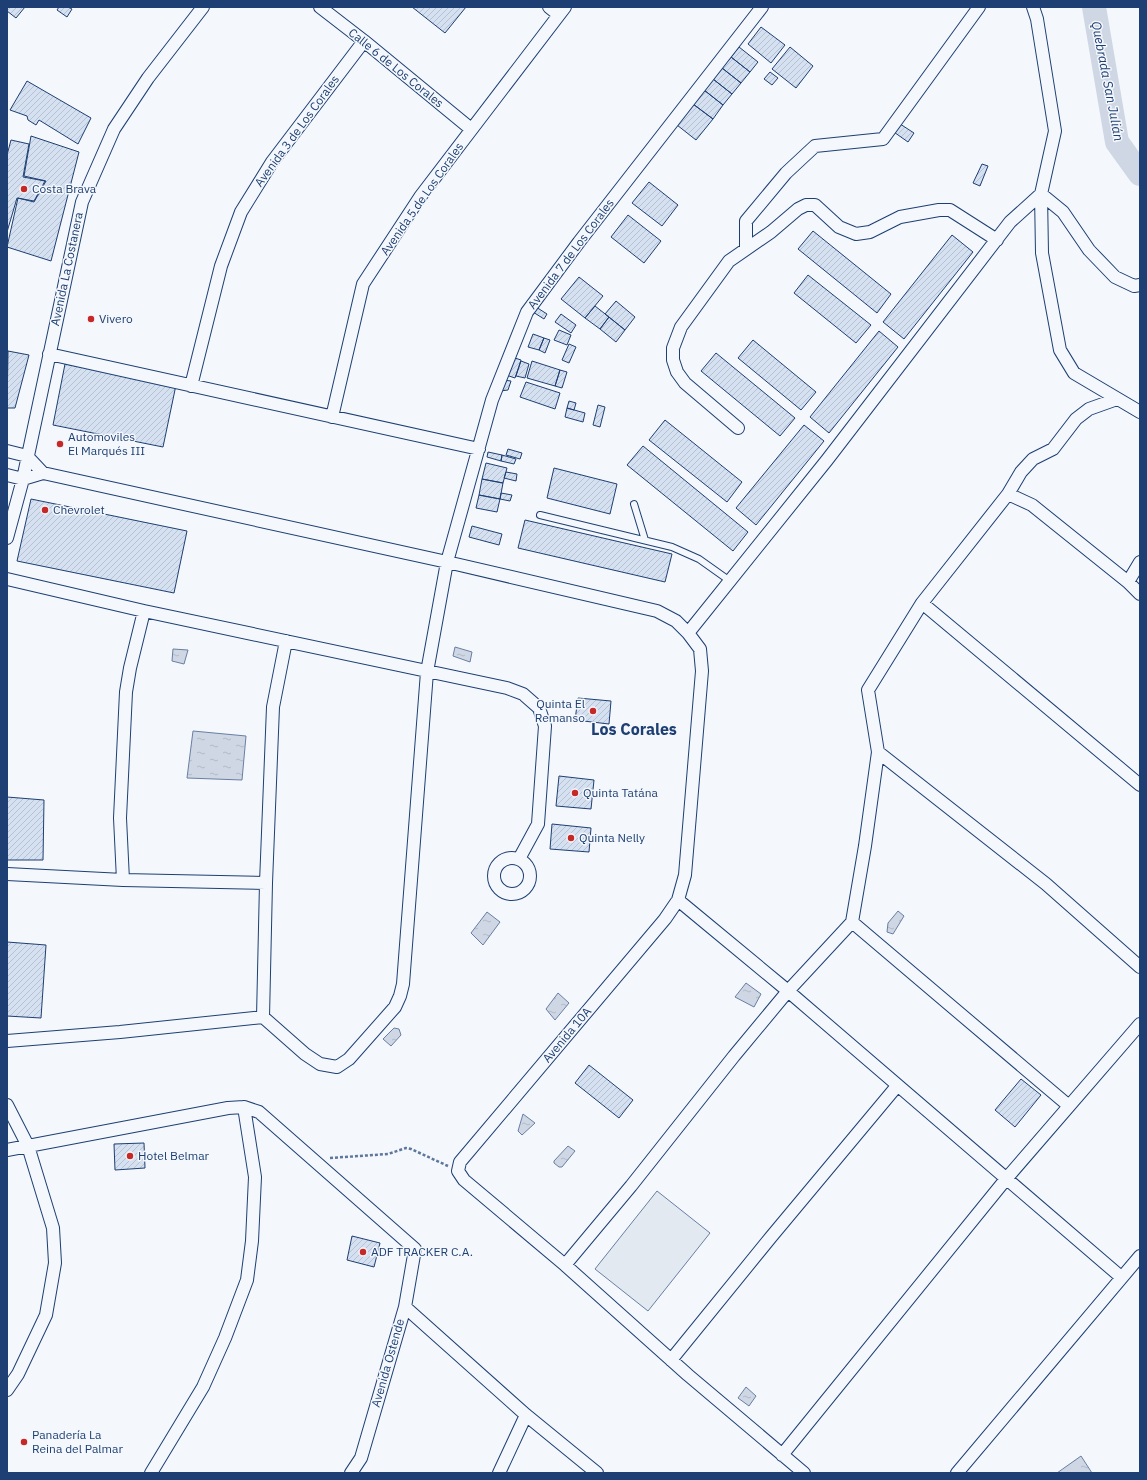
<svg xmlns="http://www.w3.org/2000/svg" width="1147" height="1480" font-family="'IBM Plex Sans',sans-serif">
	<defs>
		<pattern id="water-ripples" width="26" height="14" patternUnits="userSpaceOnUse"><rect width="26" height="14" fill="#cfd7e4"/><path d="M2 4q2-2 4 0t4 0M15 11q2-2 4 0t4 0" fill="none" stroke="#b1bac7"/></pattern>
		<pattern id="building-hatch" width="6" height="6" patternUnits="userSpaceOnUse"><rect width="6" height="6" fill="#d5e0f0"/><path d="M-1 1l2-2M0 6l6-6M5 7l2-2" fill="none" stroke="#b6c1d1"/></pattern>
	</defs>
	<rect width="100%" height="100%" fill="#f4f7fb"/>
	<path fill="#e3e9f0" stroke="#687fa3" d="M657,1191L710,1233L648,1311L595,1269Z"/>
	<path fill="url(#water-ripples)" stroke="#687fa3" d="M455,647L472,652L470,662L453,656Z
		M173,649L188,650L184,664L172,661Z
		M193,731L246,736L242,780L187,778Z
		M898,911L904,916L893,934L887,932L888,923Z
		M487,912L500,922L483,945L471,933Z
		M746,983L761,994L754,1007L735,997Z
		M558,993L569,1003L555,1020L546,1009Z
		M394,1028L399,1029L401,1035L391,1046L383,1039Z
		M523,1114L535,1123L522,1135L518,1131Z
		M568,1146L575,1151L562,1167H559L554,1163V1161Z
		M746,1387L756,1396L749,1406L738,1398Z
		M1081,1456L1092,1473H1057Z"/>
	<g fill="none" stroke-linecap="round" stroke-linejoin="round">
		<path stroke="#cfd7e4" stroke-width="24" d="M1094,7L1117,142L1140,174"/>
	</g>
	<path fill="url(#building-hatch)" stroke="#1d3f73" d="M7,7H25L16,18L7,11Z
		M59,7H68L72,9L67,17L57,10Z
		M412,7H466L445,33Z
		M761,27L785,45L771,63L748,44Z
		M739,47L758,62L750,72L731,57Z
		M790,47L813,66L796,88L772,69Z
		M731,57L750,72L741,83L722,68Z
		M722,68L741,83L732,94L713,79Z
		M770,72L778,78L772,85L764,79Z
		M713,79L732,94L723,105L704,90Z
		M27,81L91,118L78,144L39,120L36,125L28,120L27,116L10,110Z
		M704,90L723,105L713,119L693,104Z
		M693,104L713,119L696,140L677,125Z
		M897,122L914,133L908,142L891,130Z
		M31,136L79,152L51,261L7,247L18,198L34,202L46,181L24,176Z
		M11,140L29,144L23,177L45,181L34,201L17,198L7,232V155Z
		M982,164L988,166L980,186L973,183Z
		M649,182L678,205L662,226L632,203Z
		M628,215L661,241L644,263L611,237Z
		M813,231L891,294L877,313L798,249Z
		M952,235L973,252L904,339L883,322Z
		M808,275L871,325L856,343L794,293Z
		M579,277L603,296L585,318L561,299Z
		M616,301L635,317L625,330L605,314Z
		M595,306L609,317L600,329L585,318Z
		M536,307L547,314L544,319L533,312Z
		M561,314L576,325L571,333L555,322Z
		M609,317L625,330L616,342L600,329Z
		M559,330L571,335L567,345L554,340Z
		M879,331L898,347L829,433L810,417Z
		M533,334L544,338L539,350L528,347Z
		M544,338L550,340L545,353L539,350Z
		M753,340L816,392L801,410L738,358Z
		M569,344L576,347L569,363L562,360Z
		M8,351L29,355L15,408H7Z
		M716,353L795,418L780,436L701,371Z
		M512,357L521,360L515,378L506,375Z
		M521,361L529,364L525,378L516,376Z
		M532,361L560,370L555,386L527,378Z
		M65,364L176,385L163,447L53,425Z
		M560,370L567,372L562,388L555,386Z
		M503,380L511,381L508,390L500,391Z
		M526,382L560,393L555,409L520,397Z
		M569,401L576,403L574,410L567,408Z
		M598,405L605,407L600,427L593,425Z
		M567,408L585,413L583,422L565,417Z
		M665,420L742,482L727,502L649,440Z
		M804,425L824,441L756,525L736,508Z
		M643,446L748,532L733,551L627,465Z
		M508,449L522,453L520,459L506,455Z
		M488,452L502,455L501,461L487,457Z
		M502,455L516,459L514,464L501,461Z
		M486,463L507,468L503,483L482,479Z
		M554,468L617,484L610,514L547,498Z
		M506,472L517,474L516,481L504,478Z
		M482,479L503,483L500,499L479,495Z
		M501,493L512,495L510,501L500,499Z
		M479,495L500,499L497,512L476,508Z
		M31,499L187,531L174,593L17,561Z
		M525,520L672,554L665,582L518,548Z
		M472,526L502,534L499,545L469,537Z
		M578,698L611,701L609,724L575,720Z
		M559,776L594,780L591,809L556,806Z
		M7,797L44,800L43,860H7Z
		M552,824L591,828L589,852L550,849Z
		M7,942L46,945L41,1018L7,1016Z
		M589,1065L633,1100L619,1118L575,1083Z
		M1021,1079L1041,1095L1015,1127L995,1110Z
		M144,1143L145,1168L115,1170L114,1144Z
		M352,1236L380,1243L374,1267L347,1260Z"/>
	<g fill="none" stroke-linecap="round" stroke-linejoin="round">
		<defs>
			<path id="service" d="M634,504L645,540
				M540,515L672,547L699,559L730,581"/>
			<path id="minor" d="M320,7L364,41L471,129
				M549,7L559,15
				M1033,7L1037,19L1055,131L1041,194L1042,253L1060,350L1074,373L1140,412
				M746,249V221L786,173L815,146L883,139L979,7
				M49,354L479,449
				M191,386L221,266L241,212L272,162L364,41
				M332,417L363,284L420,197L565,7
				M738,428L685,383L677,372L673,360V348L681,327L729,261L771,232L798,209L806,205H815L839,227L856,234L870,232L900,217L939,210H950L997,240
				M7,451L27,456L43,473
				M7,475L23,479L43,473L447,562L657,611L676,621L688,633L700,649L702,671L685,875L678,900L665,919L460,1162L458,1171L464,1180L565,1265L688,1375L804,1473
				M1008,494L1021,472L1033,459L1053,449L1076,419L1089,409L1117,399
				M7,538L23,479L82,202L114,129L148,78L203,7
				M7,579L144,611L507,688L523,694L539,708L545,726L538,824L519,859
				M1128,582L1140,562
				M922,603L1140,785
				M688,633L827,460L1010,222L1041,194L1063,212L1089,250L1115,277L1134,286L1140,285
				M878,752L1046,884L1140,967
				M494 876a18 18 0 1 1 36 0a18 18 0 1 1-36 0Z
				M7,874L123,880L266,883
				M123,880L120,818L126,692L130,668L144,611
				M678,900L788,991L1121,1277
				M852,922L1069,1106
				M263,1017L266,883L273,707L286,641
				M7,1041L120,1032L263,1017L305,1054L320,1064L337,1067L349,1059L395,1007L400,996L403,984L427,672L447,562L492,400L527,312L579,242L762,7
				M7,1105L28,1146L53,1228L55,1263L46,1315L18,1374L7,1390
				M7,1150L228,1108L244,1107L259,1112L415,1249L405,1307L361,1458L351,1473
				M565,1265L631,1186L734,1056L788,991L852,922L865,846L878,752L868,690L922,603L1008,494L1032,505L1128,582L1140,594
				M405,1307L526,1415L597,1473
				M671,1360L771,1237L897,1086
				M782,1455L1006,1179L1140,1024
				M151,1473L203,1387L225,1338L247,1280L252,1241L255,1177L244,1107
				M499,1473L526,1415
				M957,1473L1140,1256"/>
		</defs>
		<use href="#service" stroke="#1d3f73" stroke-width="8"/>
		<use href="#minor" stroke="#1d3f73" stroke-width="14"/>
		<path stroke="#5e769c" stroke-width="2.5" stroke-dasharray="3 2" stroke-linecap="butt" d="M330,1158L388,1154L406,1148L411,1149L448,1166"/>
		<use href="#service" stroke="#f4f7fb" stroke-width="6"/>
		<use href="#minor" stroke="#f4f7fb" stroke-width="12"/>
	</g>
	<g fill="#c62828" stroke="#f4f7fb" stroke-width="1.5">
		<circle cx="24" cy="189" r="4"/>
		<circle cx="91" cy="319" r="4"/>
		<circle cx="60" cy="444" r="4"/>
		<circle cx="45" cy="510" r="4"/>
		<circle cx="593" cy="711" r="4"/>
		<circle cx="575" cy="793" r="4"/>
		<circle cx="571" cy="838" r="4"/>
		<circle cx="130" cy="1156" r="4"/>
		<circle cx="363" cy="1252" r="4"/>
		<circle cx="24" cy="1442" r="4"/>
	</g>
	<g text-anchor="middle" stroke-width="3" stroke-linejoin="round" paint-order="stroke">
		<g font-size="12" fill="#1d3f73" stroke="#f4f7fb">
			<text transform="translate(396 68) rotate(39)" y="4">Calle 6 de Los Corales</text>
			<text transform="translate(297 131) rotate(-54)" y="4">Avenida 3 de Los Corales</text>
			<text transform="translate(422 199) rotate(-55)" y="4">Avenida 5 de Los Corales</text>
			<text transform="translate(571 254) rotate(-53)" y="4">Avenida 7 de Los Corales</text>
			<text transform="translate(67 269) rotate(-78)" y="4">Avenida La Costanera</text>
			<text transform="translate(567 1035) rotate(-50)" y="4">Avenida 10A</text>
			<text transform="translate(388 1363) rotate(-74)" y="4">Avenida Ostende</text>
		</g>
		<g font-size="12" fill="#1d3f73" stroke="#f4f7fb" text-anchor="start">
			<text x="32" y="193">Costa Brava</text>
			<text x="99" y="323">Vivero</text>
			<text x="68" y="441">Automoviles<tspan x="68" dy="14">El Marqués III</tspan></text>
			<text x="53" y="514">Chevrolet</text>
			<text x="585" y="708" text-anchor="end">Quinta El<tspan x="585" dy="14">Remanso</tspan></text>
			<text x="583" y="797">Quinta Tatána</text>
			<text x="579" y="842">Quinta Nelly</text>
			<text x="138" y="1160">Hotel Belmar</text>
			<text x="371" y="1256">ADF TRACKER C.A.</text>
			<text x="32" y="1439">Panadería La<tspan x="32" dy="14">Reina del Palmar</tspan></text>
		</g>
		<g font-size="13" font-style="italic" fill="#1d3f73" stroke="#f4f7fb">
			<text transform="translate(1108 81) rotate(79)" y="5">Quebrada San Julián</text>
		</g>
		<g font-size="16" font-weight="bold" fill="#1d3f73" stroke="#f4f7fb">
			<text x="634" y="735">Los Corales</text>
		</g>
	</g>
	<rect width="1147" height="1480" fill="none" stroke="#1d3f73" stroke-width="16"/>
</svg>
